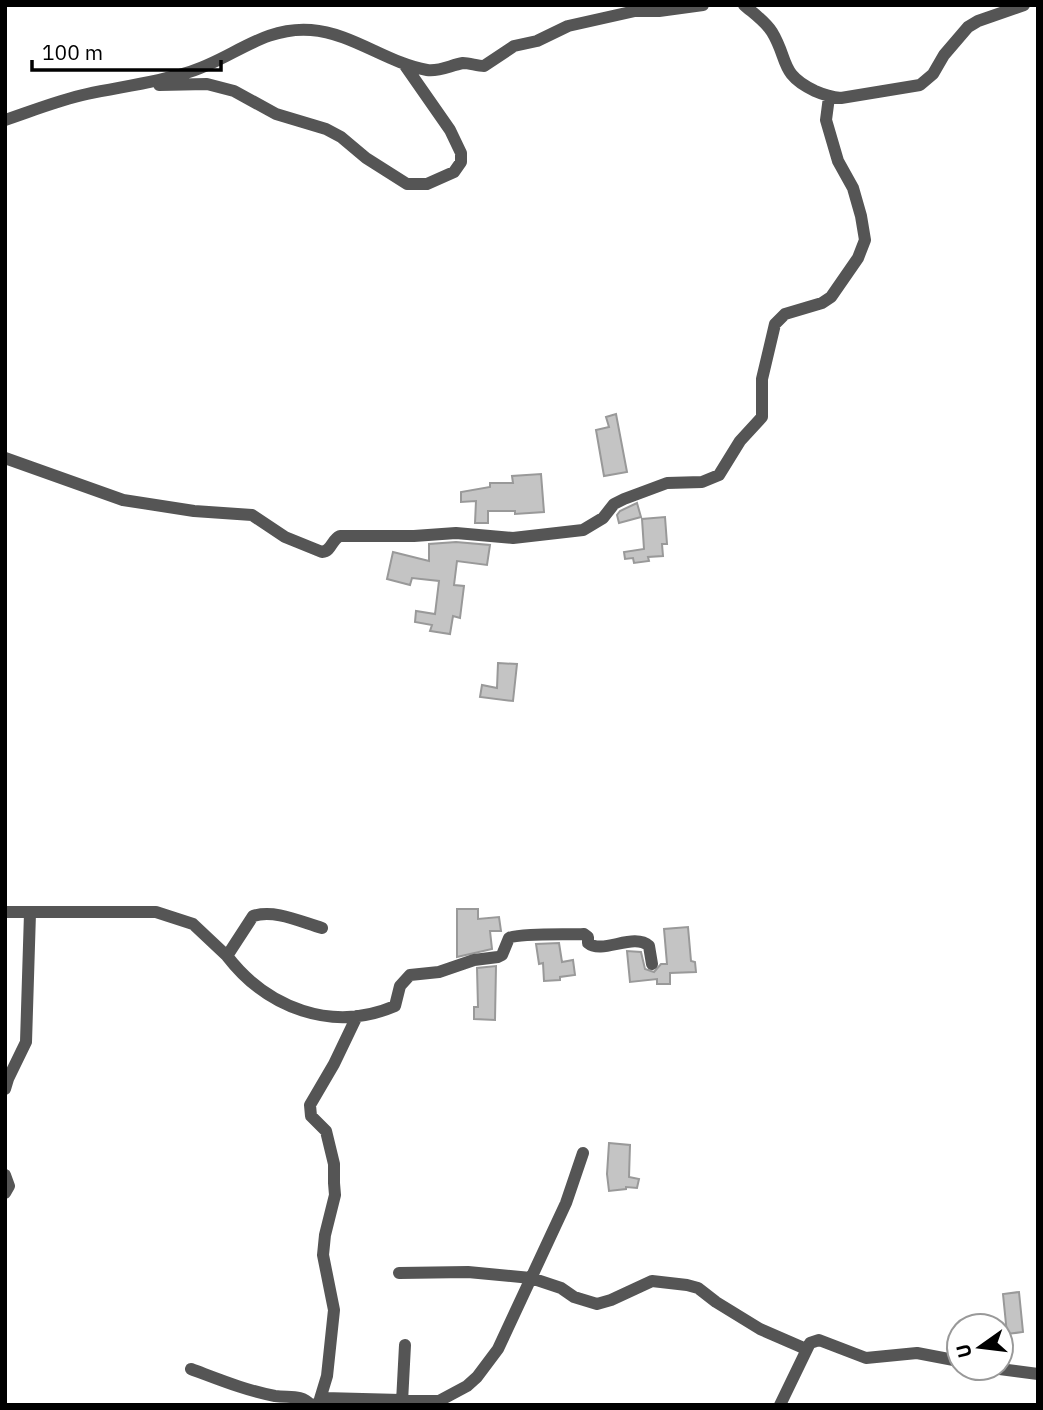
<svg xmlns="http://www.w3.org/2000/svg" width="1043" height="1410" font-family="'IBM Plex Sans',sans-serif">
	<rect width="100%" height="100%" fill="#fff"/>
	<path fill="#c4c4c4" stroke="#999" stroke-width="2" d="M616,414L627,472L604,476L596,430L609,427L606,417Z
		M541,474L544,512L515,514V511H488V523H475L476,501L461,502V492L490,487V483H513L512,476Z
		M637,503L641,517L619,523L617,515L620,511Z
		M665,517L667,544H662L663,556L648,557L649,561L634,563L633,558L625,559L624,552L644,549L642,519Z
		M456,542L490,545L487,565L457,561L454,585L464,586L460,618L453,616L450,634L430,631L432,625L415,622L416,611L435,614L439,581L412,578L410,585L387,579L393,552L429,561V544Z
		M498,663L517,664L513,701L480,697L482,685L497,688Z
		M457,909H478V919L499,917L501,931H490L492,949L457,957Z
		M688,927L691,961L695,962L696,972L670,973V984H657V979L630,982L627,951L641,952L645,969L654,972L661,964H667L664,929Z
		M559,943L562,962L573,960L575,975L560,977V980L544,981L543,963L539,964L536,944Z
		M496,966L495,1020L474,1019V1007H478L477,968Z
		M609,1143L630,1145L629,1177L639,1179L637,1188L626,1187V1189L609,1191L607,1174Z
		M1019,1292L1023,1332L1007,1334L1003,1294Z"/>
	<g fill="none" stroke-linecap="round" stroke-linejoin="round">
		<path stroke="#555" stroke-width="12" d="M744,5C753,13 765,21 772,32C789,60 779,74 815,91C824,95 831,97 841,98L920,85L933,74L944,55L968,27L978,21L1024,5
			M159,85L207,84L234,91L276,114L326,129L341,137L366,158L407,184H427L454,172L461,162V153L450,130L404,64
			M5,120C32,111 59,100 87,94C120,87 153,83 186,73C230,61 262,26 311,30C352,33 387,63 427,70C439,72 451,65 463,63C470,63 477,66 484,66L514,46L537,41L568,26L635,11H659L703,5
			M5,458L123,500L194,511L252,515L285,537L322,552C332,551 331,540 340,536H414L456,533L513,538L583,530L603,518L614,504L624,499L667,483L702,482L719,475L740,441L762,417V379L775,324L785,314L822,303L831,297L858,258L865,240L861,216L853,188L838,161L826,120L829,97
			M5,912H156L193,924L227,956L253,916C275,909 301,922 322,928
			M227,956C267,1008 332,1033 395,1006L400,986L410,975L439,972L474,960L498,957L502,955L509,938C519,933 569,935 584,934L588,937V943C602,955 634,932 649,946L652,964
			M5,1089L8,1079L26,1042L30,913
			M5,1175L9,1186L5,1193
			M399,1273L468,1272L531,1278L561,1288L574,1297L597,1304L611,1300L652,1281L687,1285L698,1288L716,1302L760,1329L806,1349
			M992,1368L1038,1374
			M191,1369C218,1379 247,1391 275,1396C290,1398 301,1394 311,1405
			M320,1399L327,1376L334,1310L323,1255L325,1235L335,1195L334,1183V1164L326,1131L311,1116L310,1105L334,1064L357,1016
			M402,1402L405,1345
			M315,1405L324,1398L439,1401L467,1386L477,1377L498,1349L566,1203L583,1153
			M780,1405L810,1343L819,1340L866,1358L917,1353L959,1361"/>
	</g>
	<rect width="1043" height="1410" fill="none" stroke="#000000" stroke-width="14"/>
	<g transform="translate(980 1347) rotate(256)"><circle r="33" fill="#ffffff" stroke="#999999" stroke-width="2"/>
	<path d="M0-5L12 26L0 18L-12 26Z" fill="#000000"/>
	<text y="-10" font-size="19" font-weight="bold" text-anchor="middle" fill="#000000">U</text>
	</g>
	<path d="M32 60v10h189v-10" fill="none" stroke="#000000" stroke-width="3.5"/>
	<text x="42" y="60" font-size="21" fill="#000000" stroke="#ffffff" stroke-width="5" paint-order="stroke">100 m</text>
</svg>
